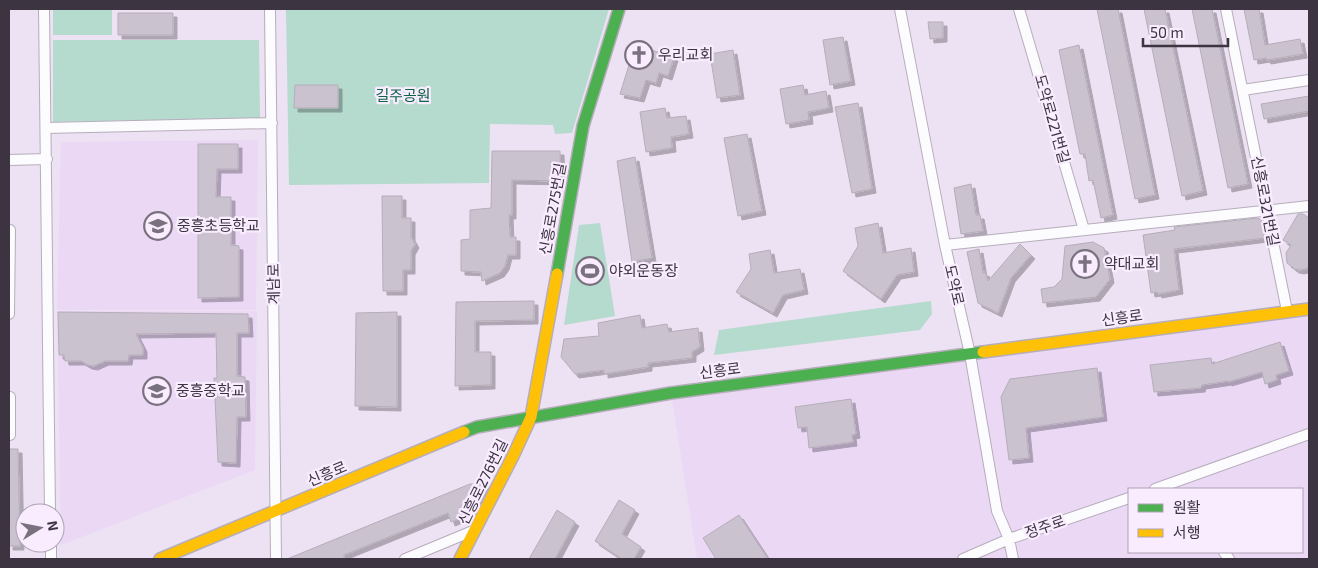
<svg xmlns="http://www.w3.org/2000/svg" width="1318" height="568" font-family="'Exo 2','Noto Sans KR',sans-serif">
	<defs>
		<filter id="shadow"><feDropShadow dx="4" dy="4" stdDeviation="0" flood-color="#0004"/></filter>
	</defs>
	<rect width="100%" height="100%" fill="#ede2f3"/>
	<path fill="#ebd8f5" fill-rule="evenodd" d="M258,140L256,310H57L61,142Z
		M57,311H257L255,470L61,545Z
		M1309,311V559H697L671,393ZM1129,489H1302V552H1129Z"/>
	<path fill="#b5dace" d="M53,9H112V35H53Z
		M348,9H609L572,133L555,134L553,125L490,124L489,183L289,185L286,10Z
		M53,40H259L260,118L53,122Z
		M600,223L615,316L564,325L579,225Z
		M931,301L932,314L920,330L714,355L719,330Z"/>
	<path fill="#cbc2d0" stroke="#b5adba" filter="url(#shadow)" d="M1097,9H1118L1155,195L1135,199Z
		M1144,9H1165L1203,191L1182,196Z
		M1192,9H1212L1248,184L1228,188Z
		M1244,9H1259L1265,45L1300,39L1303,54L1267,60L1266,58L1254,60Z
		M118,13H173V35H118Z
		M928,22H943V38L930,39Z
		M843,37L851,81L830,85L823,40Z
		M1079,45L1113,215L1101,218L1093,180L1089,181L1085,154H1080L1059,50Z
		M638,46L674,57L668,76L659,73L656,83L646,80L640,98L620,94L629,65L634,61Z
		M733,50L740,95L717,98L710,54Z
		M295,85H338V108H294Z
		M803,85L805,95L826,91L829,108L808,112L809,120L786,124L780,89Z
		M1309,96V111L1264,119L1261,104Z
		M858,103L872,189L852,193L835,107Z
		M665,108L667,118L686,116L689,134L671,137L672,148L646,152L640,112Z
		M747,134L762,211L738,216L724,138Z
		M198,144H238V169H217L216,197H231V245L239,246V297L198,298Z
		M492,151H560L561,181L512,180V215H509L510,237H516V255H508L505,266L500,273L482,281L481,272L461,271V240L470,239V210L491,208Z
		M635,157L652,258L632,262L617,161Z
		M971,184L976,215H980L983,231L961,234L954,188Z
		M382,196H402V218H411V237L415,244L411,251V270H403V291H383Z
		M1298,214H1303L1309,218V268L1300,270L1295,269L1287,263L1286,253L1291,245L1283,240Z
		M1258,218L1262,221L1264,238L1174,249L1179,290L1158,294L1157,292L1151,293L1143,235L1175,230L1174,227Z
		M878,223L883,253L911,248L914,272L897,275L881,299L843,271L858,246L855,228Z
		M1093,242L1104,248L1110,279L1096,297L1043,303L1041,289L1054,287L1062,279L1065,246Z
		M1020,244L1031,255L1011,278L998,313L978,303L967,252L979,249L983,273L985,272L988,281Z
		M770,250L774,273L800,269L804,290L783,295L773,313L736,292L751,269L749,254Z
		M534,301V320L475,321V352H491V385L455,386L456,302Z
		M58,312L248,314L249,333H237V376L245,377L246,417H237L236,463L218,462L214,378H217L216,333L136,334L143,348V355H129L128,361H105L94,366L88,365L81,361H65L64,355H59Z
		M397,312V407L355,406L356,313Z
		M640,315L642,328L667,324L669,332L698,328L700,347L692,352V358L648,363V367L604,374V370L575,374L561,357L564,339L599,336L598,323Z
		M1280,342L1289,371L1276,375L1277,380L1265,384L1262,372L1228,382V381L1202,385L1201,388L1154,392L1150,365L1211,358L1212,364Z
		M1097,368L1103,417L1026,428L1029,458L1009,460L1001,397L1010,379Z
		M851,399L856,434L852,435L853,442L809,448L807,427L798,428L795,407Z
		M9,449H18L20,546H9Z
		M470,484H488L480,500L460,507L464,517L451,522L448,513L344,555V559H287Z
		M619,500L635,510L622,534L641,547L634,559H622L595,541Z
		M557,510L575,522L555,559H529Z
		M739,515L768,559H716L703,538Z"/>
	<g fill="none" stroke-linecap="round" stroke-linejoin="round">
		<defs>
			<path id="street" d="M44,9L50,513
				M270,9L276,559
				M900,9L945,245L970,354L997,511L1009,539L1013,559
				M1019,9L1084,230
				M1226,9L1287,311
				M1243,90L1309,80
				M46,128L272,123
				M9,160L47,159
				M945,245L1309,206
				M9,314L10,230
				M9,435H10V397
				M1155,489L1309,434
				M51,543V559
				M1224,552L1229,559
				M405,559L475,530
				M963,559L1009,539L1129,498"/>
			<path id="fast" d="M557,274L583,126L619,9
				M464,432L477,427L671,393L983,352"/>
			<path id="slow" d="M983,352L1309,309
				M160,559L464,432
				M460,559L513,456L531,417L557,274"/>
		</defs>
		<use href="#street" stroke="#b6adbb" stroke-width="12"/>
		<use href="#fast" stroke="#b6adbb" stroke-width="14"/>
		<use href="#slow" stroke="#b6adbb" stroke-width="14"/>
		<use href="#street" stroke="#fcfbfd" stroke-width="10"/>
		<use href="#fast" stroke="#4caf50" stroke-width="11"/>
		<use href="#slow" stroke="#ffc107" stroke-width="11"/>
	</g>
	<defs>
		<symbol id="church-ring" viewBox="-11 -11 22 22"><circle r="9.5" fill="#f9ecff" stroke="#7a717f" stroke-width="1.5"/><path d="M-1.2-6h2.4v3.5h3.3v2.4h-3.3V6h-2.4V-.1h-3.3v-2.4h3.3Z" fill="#7a717f"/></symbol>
		<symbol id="school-ring" viewBox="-11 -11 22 22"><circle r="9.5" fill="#f9ecff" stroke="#7a717f" stroke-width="1.5"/><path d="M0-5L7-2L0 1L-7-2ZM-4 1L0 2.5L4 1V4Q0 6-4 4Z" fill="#7a717f"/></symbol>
		<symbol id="stadium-ring" viewBox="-11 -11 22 22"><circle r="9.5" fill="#f9ecff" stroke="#7a717f" stroke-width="1.5"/><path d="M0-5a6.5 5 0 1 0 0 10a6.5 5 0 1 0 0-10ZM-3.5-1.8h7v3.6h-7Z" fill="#7a717f"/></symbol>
	</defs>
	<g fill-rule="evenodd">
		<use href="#church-ring" x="623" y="39" width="32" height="32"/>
		<use href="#school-ring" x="142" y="210" width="32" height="32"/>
		<use href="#church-ring" x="1069" y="248" width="32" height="32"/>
		<use href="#stadium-ring" x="574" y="255" width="32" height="32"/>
		<use href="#school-ring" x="141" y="375" width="32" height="32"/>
	</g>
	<g text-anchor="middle" stroke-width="4.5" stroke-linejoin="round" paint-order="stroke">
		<g font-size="15" fill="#3c3440" stroke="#f9ecff" text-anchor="start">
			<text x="658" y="60">우리교회</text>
			<text x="177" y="231">중흥초등학교</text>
			<text x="1104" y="269">약대교회</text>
			<text x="609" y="276">야외운동장</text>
			<text x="176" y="396">중흥중학교</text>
		</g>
		<g font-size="15" fill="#0c6346" stroke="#f9ecff">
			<text x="403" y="101">길주공원</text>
		</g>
		<g font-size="15" fill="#3c3440" stroke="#f9ecff">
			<text transform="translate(1052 119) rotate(74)" y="5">도약로221번길</text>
			<text transform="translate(1265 201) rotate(79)" y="5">신흥로321번길</text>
			<text transform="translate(553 209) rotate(-80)" y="5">신흥로275번길</text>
			<text transform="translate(274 284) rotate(-91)" y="5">계남로</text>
			<text transform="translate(954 285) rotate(77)" y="5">도약로</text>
			<text transform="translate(1122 318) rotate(-8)" y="5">신흥로</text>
			<text transform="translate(720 371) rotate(-7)" y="5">신흥로</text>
			<text transform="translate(327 474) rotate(-23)" y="5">신흥로</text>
			<text transform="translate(483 482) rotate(-64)" y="5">신흥로276번길</text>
			<text transform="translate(1045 527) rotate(-19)" y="5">정주로</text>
		</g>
	</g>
	<rect width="1318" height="568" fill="none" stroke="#3c3440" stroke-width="20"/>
	<rect x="1128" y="488" width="175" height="65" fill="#f9ecff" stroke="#ada2b3"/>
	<rect x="1138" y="504" width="25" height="8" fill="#4caf50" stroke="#ada2b3"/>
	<text x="1173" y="513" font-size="15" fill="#3c3440">원활</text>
	<rect x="1138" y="529" width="25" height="8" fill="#ffc107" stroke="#ada2b3"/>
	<text x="1173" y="538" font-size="15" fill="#3c3440">서행</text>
	<g transform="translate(40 528) rotate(80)"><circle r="24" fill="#f9ecff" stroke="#ada2b3"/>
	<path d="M0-4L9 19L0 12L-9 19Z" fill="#7a717f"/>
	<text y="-8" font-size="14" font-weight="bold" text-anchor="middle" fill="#3c3440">N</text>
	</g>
	<path d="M1143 38v8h85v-8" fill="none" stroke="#3c3440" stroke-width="2.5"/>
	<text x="1150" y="38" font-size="15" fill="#3c3440" stroke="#f9ecff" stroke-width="4" paint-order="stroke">50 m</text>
</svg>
